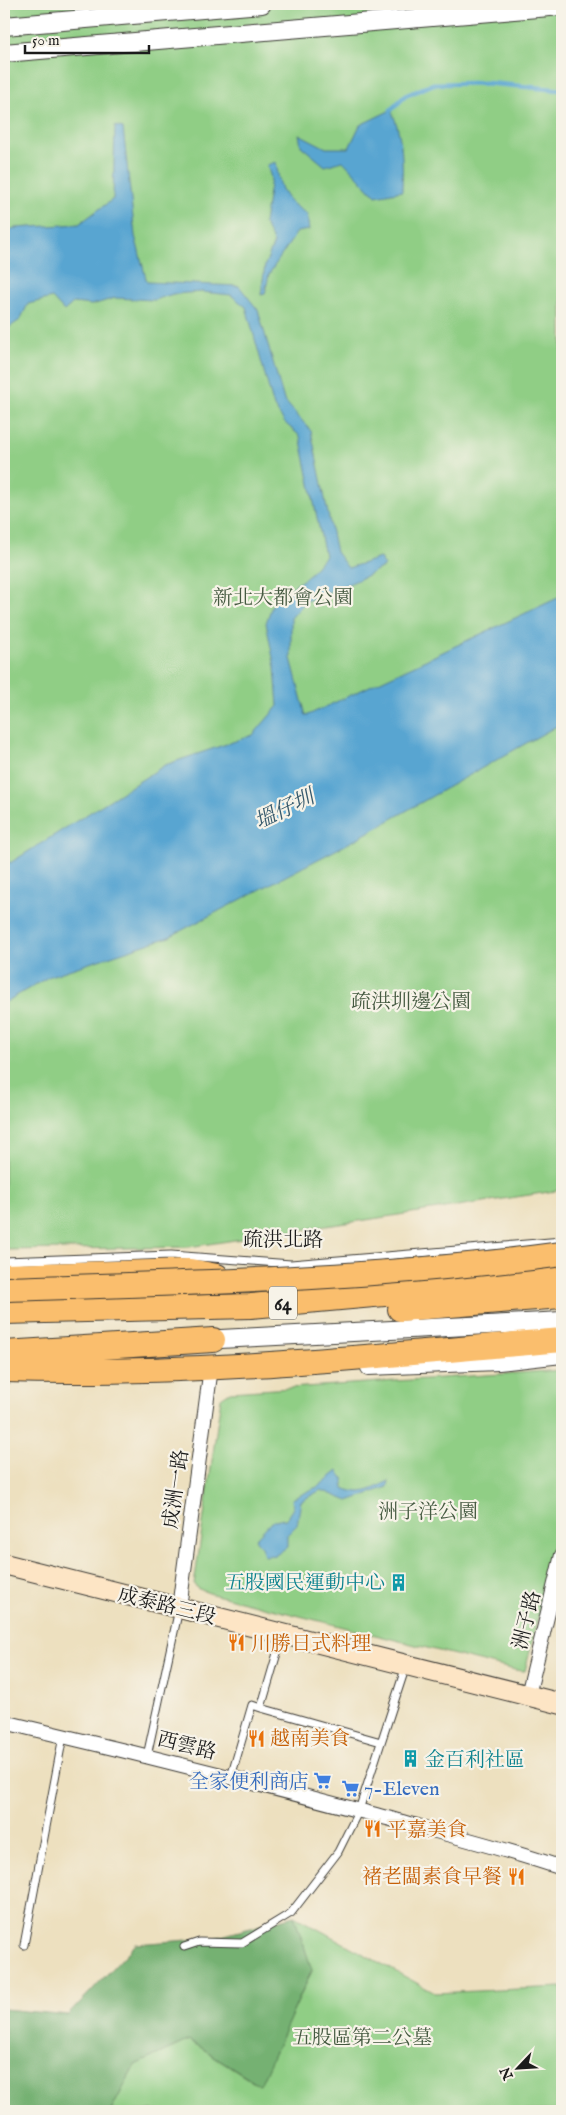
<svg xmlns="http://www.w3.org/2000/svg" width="566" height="2115" font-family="'IM FELL English','Noto Serif TC',serif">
	<rect width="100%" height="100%" fill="#f7f3e8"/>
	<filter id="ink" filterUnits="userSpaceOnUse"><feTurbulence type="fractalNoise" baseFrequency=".02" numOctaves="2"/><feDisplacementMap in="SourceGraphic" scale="10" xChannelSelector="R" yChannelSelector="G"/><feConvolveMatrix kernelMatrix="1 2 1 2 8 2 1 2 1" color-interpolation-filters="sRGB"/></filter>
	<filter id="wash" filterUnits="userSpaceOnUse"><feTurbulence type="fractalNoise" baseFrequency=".0096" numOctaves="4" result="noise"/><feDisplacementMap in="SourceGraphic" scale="20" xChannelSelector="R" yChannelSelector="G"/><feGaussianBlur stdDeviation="1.12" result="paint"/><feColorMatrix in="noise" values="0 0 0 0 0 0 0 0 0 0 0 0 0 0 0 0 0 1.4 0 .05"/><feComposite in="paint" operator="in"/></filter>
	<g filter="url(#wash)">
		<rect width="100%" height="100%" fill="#ede0bf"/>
		<path fill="#90ce85" stroke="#567550" d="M4,4H562V1190L189,1247L4,1250Z
			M562,1370V1518L525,1671L515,1670L212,1594L201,1590L194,1585L221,1398L230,1392Z
			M294,1916L435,1993L562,1987V2111H111L135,2065L189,2040L259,2085L312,1971Z"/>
		<path fill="#74b172" stroke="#486647" d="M294,1916L312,1970L260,2085L189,2040L135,2065L111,2111H4V2009L68,2015L136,1944L214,1938Z"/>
		<path fill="#59a5d1" stroke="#3a6076" d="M391,110C403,135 403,163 402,191L376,196L343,161L325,166L301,146L299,134L326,148H349L360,125Z
			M115,126L123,128L135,236L147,282L239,286L258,310L284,400L311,431L336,552L348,568L380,558L385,566L358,580L306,601L291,618V658L306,716L562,596V723L351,842L169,937L50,976L4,1003V855L10,863L165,765L253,735L278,706L275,668L266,623L274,600L307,577L325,556L300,436L285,423L274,407L246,307L231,295L202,292L173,294L154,300L115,298L92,305L73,303L64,311L52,298L28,304L20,320L4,331L7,358L4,361V232L15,228L79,224L113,199Z
			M276,162C281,191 281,197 307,214L309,230L297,232L269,274L265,294L261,295L265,265L274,243L264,223L271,178L267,165Z
			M338,1471L343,1478L344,1488C362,1497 372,1489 389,1481L388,1487L348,1501L321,1490L301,1501L297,1525L287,1535V1547L276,1555L264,1556L261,1547L255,1539L273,1520L286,1519L293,1508L292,1499L319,1486Z"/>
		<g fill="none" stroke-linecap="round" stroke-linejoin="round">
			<path stroke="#59a5d1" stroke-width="5" d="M391,110L405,96L433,84L486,83L562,90"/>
		</g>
	</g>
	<g filter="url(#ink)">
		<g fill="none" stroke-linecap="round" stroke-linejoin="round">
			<defs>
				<path id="service" d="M4,1261L171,1255L291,1264L562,1241
					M261,1708L381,1742
					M147,1756L179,1609
					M231,1777L252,1705L261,1708L282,1636
					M24,1945L63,1736
					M184,1947L199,1942L242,1943L291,1913L338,1852L359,1810L406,1666"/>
				<path id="minor" d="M368,1368L499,1363L562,1356
					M179,1608L210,1375
					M528,1695L562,1555
					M4,1722C128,1751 252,1782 376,1815C438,1832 501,1847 562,1868"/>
				<path id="tertiary" d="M4,26L262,4
					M4,53L562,6
					M202,1340L562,1321"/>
				<path id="secondary" d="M4,1564L562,1704"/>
				<path id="trunk" d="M4,1276L190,1271L217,1276
					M400,1309L562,1296
					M4,1312L251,1306L562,1278
					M4,1353L213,1340
					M4,1370C190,1376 377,1356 562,1340"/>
			</defs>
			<use href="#service" stroke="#3b3934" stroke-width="9"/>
			<use href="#minor" stroke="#3b3934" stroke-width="16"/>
			<use href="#tertiary" stroke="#3b3934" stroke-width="20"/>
			<use href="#secondary" stroke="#3b3934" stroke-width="22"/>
			<use href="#trunk" stroke="#3b3934" stroke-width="26"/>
			<use href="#service" stroke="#fff" stroke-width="7"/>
			<use href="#minor" stroke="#fff" stroke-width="14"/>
			<use href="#tertiary" stroke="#fff" stroke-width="18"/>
			<use href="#secondary" stroke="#fde5c5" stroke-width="20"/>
			<use href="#trunk" stroke="#fabe6d" stroke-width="24"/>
			<defs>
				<path id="trunk-bridge" d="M4,1289C190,1283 377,1279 562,1254"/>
			</defs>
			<use href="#trunk-bridge" stroke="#3b3934" stroke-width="26" stroke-linecap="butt"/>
			<use href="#trunk-bridge" stroke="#fabe6d" stroke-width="24"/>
		</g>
	</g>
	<defs>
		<symbol id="building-bare" viewBox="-9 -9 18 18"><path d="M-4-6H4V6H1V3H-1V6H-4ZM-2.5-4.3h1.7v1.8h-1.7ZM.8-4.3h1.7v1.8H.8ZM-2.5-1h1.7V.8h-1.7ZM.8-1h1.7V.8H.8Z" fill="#0f9aa8" stroke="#f7f3e8" stroke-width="2.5" paint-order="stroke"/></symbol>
		<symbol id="restaurant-bare" viewBox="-9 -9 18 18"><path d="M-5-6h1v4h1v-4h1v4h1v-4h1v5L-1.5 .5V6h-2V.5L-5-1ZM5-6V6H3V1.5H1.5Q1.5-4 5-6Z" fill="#e8710a" stroke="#f7f3e8" stroke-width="2.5" paint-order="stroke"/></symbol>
		<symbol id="supermarket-bare" viewBox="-9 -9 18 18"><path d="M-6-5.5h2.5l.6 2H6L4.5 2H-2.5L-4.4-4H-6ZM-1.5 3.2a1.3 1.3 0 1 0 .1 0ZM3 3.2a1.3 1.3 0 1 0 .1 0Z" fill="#3f7fe0" stroke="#f7f3e8" stroke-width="2.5" paint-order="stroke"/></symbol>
	</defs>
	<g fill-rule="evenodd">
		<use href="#building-bare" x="386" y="1570" width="25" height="25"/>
		<use href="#restaurant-bare" x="224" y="1630" width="25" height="25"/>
		<use href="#restaurant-bare" x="244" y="1726" width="25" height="25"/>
		<use href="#building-bare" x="398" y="1746" width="25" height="25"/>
		<use href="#supermarket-bare" x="310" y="1768" width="25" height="25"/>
		<use href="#supermarket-bare" x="338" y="1776" width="25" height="25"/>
		<use href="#restaurant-bare" x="360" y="1816" width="25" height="25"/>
		<use href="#restaurant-bare" x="504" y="1864" width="25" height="25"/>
	</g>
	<g text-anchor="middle" stroke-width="4.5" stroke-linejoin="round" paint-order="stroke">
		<rect fill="#f7f3e8" stroke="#5e5c59" stroke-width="1" x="269" y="1286.5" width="28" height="33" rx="4"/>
		<g font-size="19" font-weight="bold" fill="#1c1c1c">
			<text x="283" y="1310">64</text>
		</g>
		<g font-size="20" fill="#455a41" stroke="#f7f3e8">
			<text x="283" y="604">新北大都會公園</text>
			<text x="411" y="1008">疏洪圳邊公園</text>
			<text x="428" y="1518">洲子洋公園</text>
			<text x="362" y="2044">五股區第二公墓</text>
		</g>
		<g font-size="20" fill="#1c1c1c" stroke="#f7f3e8">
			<text x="283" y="1246">疏洪北路</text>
			<text transform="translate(175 1489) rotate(-82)" y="7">成洲一路</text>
			<text transform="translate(167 1605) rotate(14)" y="7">成泰路三段</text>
			<text transform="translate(526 1620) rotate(-76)" y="7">洲子路</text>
			<text transform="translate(187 1745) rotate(14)" y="7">西雲路</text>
		</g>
		<g font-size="20" fill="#0d838f" stroke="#f7f3e8" text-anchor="end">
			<text x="385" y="1589">五股國民運動中心</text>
			<text x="425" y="1766" text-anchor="start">金百利社區</text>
		</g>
		<g font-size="20" fill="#c56008" stroke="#f7f3e8" text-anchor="start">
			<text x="251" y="1650">川勝日式料理</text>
			<text x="270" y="1745">越南美食</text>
			<text x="387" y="1836">平嘉美食</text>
			<text x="502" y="1883" text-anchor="end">褚老闆素食早餐</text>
		</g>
		<g font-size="20" fill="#366cbe" stroke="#f7f3e8" text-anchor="end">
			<text x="309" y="1788">全家便利商店</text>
			<text x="364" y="1795" text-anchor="start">7-Eleven</text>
		</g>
		<g font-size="21" font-style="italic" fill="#375a6d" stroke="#f7f3e8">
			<text transform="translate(284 809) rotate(-26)" y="7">塭仔圳</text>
		</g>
	</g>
	<rect width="566" height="2115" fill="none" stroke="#f7f3e8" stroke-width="20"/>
	<g transform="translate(518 2068) rotate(245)" stroke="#f7f3e8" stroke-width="4" paint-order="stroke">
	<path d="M0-4L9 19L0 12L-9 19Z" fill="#1c1c1c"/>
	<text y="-8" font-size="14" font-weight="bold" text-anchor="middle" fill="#1c1c1c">N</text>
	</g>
	<path d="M25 45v8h124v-8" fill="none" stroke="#1c1c1c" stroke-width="2.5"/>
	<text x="32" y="45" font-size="15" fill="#1c1c1c" stroke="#f7f3e8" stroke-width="4" paint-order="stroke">50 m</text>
</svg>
